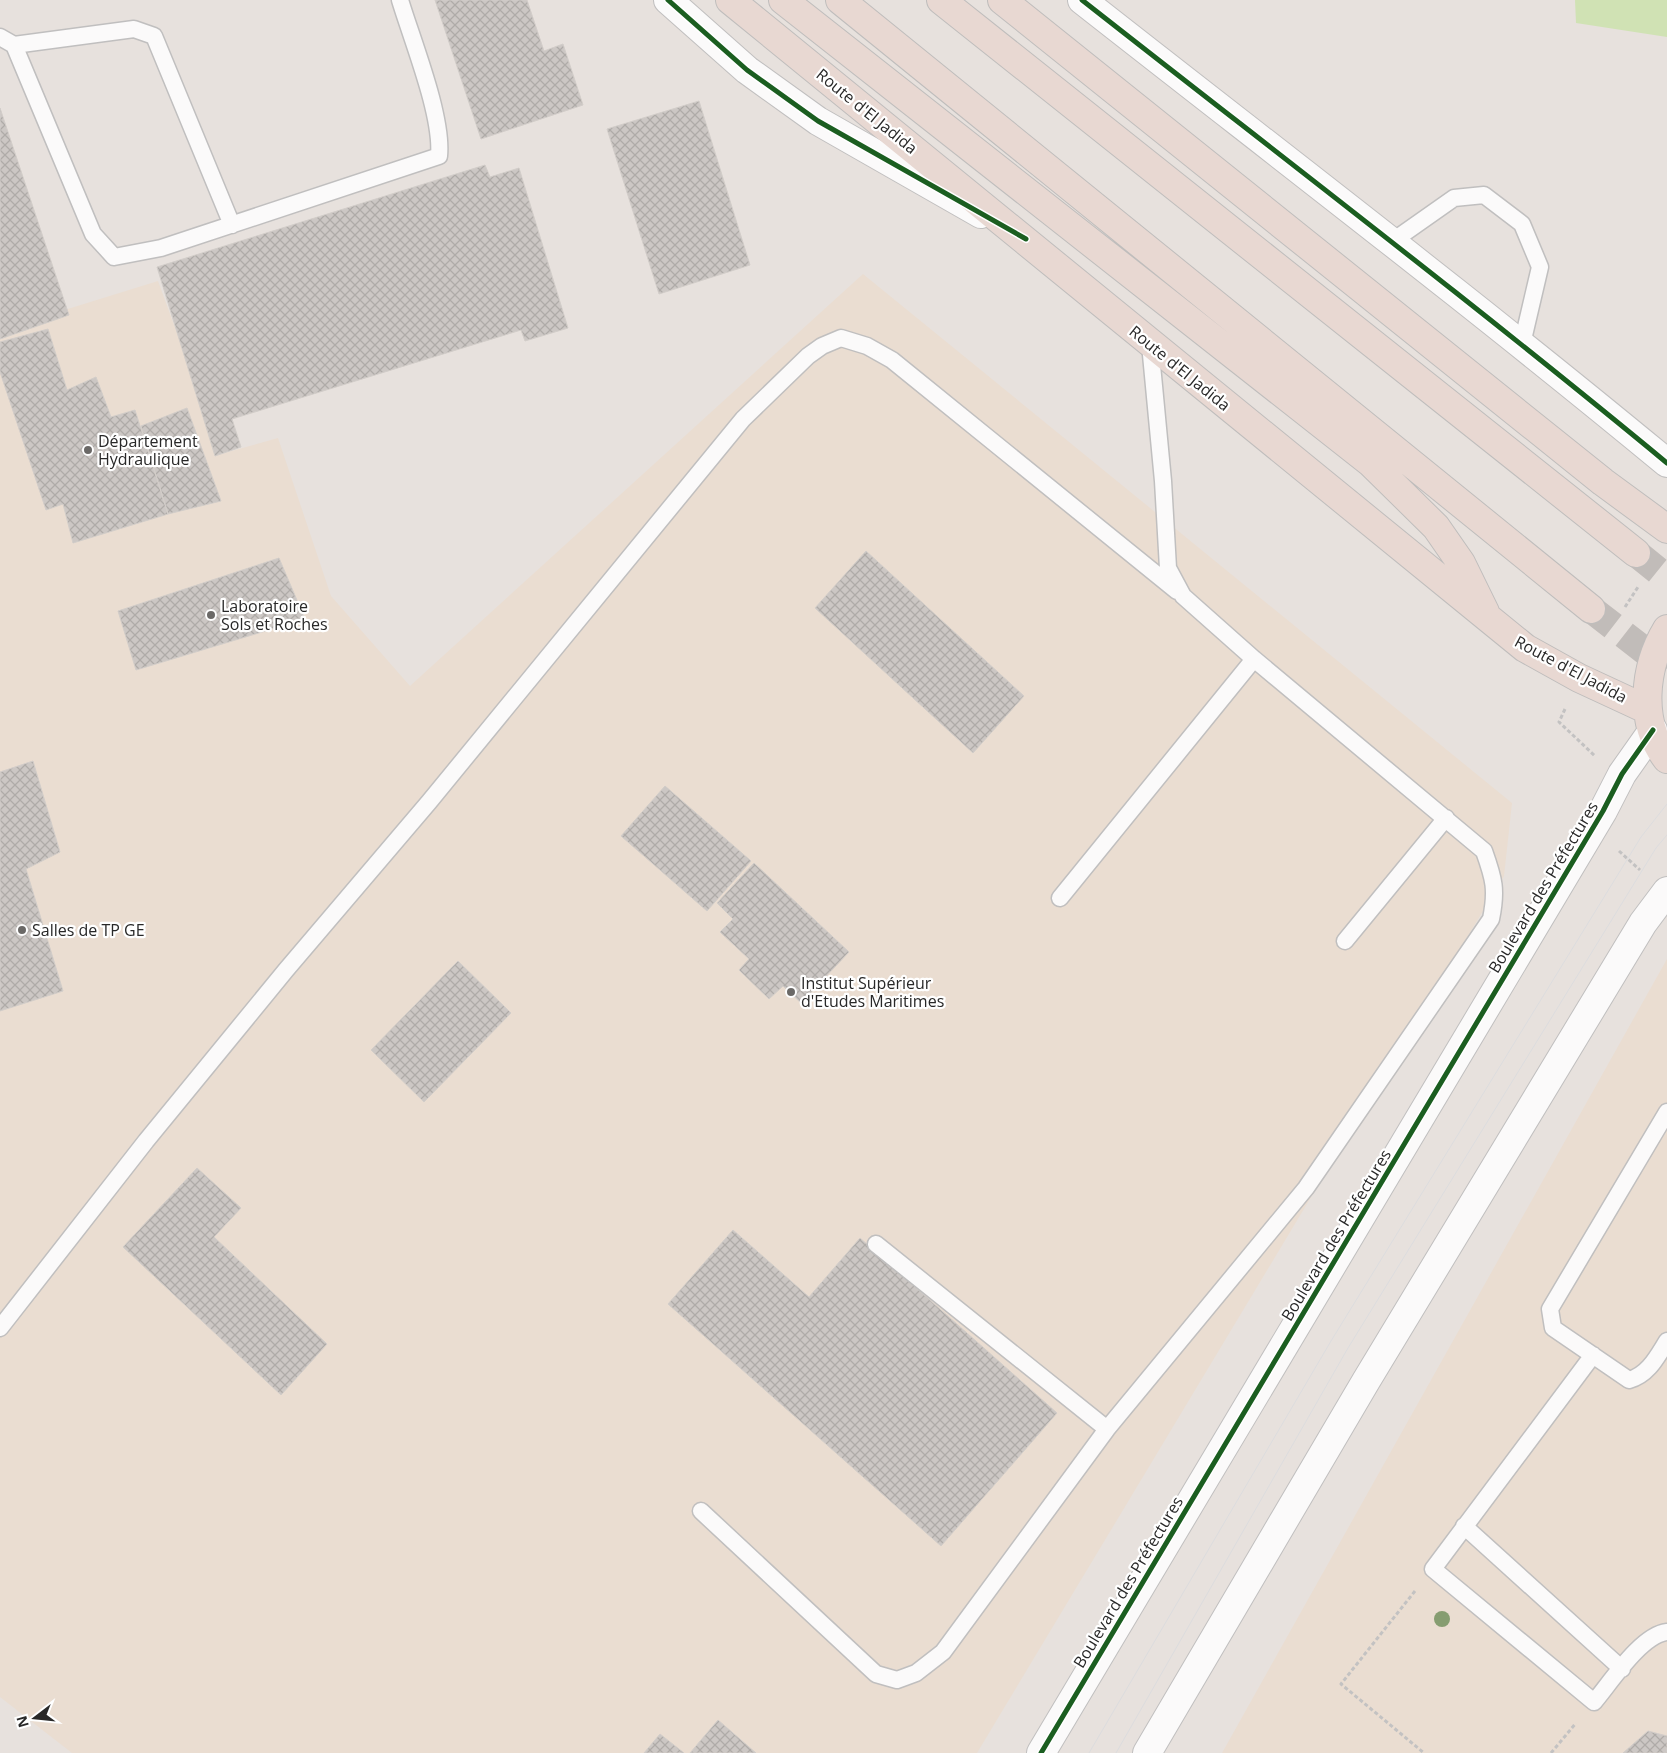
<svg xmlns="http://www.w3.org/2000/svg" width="1667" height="1753" font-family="'Open Sans',sans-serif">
	<defs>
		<pattern id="building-cross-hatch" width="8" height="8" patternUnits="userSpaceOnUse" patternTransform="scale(1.25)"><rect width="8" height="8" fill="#ccc7c4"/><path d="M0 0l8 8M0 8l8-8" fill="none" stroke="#afaba8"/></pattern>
	</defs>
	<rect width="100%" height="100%" fill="#e7e1dd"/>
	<path fill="#eaddd1" d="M863,274L1512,803L1504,876L977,1753H72L0,1697V330L158,281L221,454L278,438L331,596L410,686Z
		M1667,959V1753H1222Z"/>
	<path fill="#d0e2b4" d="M1575,0H1667V37L1576,23Z"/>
	<path fill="url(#building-cross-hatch)" stroke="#d2cdc9" d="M435,0H527L544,51L563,44L583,105L481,139Z
		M699,101L750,265L659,294L607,129Z
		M0,108L69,315L0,339Z
		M485,165L490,177L519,168L568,328L525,341L521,330L232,419L241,447L215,456L157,267Z
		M48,329L67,390L96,377L111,417L135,410L168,514L73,543L63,504L46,510L0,372V342Z
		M187,408L221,501L168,514L141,426Z
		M866,551L1024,696L973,753L815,608Z
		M279,558L305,619L136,670L118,611Z
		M33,761L60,852L26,869L63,991L0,1011V772Z
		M665,786L751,861L707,911L621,836Z
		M754,863L849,952L801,1003L783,986L769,999L739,970L749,959L720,932L733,919L717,903Z
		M458,961L511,1013L424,1102L371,1050Z
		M197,1168L241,1208L214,1237L327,1344L281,1395L123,1247Z
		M733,1230L809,1297L860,1238L1057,1413L941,1546L668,1304Z
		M718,1720L756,1753H690Z
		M1648,1731L1667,1736V1753H1623Z
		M660,1734L684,1753H644Z"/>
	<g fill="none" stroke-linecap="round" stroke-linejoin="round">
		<path stroke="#c1bcb9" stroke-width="28" stroke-dasharray="28 14" stroke-linecap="butt" d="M1636,553L1667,578
			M1591,609L1667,668"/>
		<defs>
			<path id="lane" d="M0,37L14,45L93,234L114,257L161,248L439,156C443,116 412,40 400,0
				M14,45L134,29L154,36L232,225
				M1390,243L1454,198L1484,195L1522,224L1540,267L1522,344
				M1060,898L1254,659
				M1345,941L1446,818
				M1667,1112L1550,1309L1553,1328L1629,1380C1648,1375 1657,1357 1667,1341
				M876,1244L1107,1429
				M0,1328L146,1141L286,970L429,802L743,419L808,356L822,346L841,338L867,346L892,360L1177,591
				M1593,1355L1433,1569L1594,1702C1611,1682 1641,1635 1667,1632
				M701,1511L876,1674L897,1680L916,1673L943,1652L1107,1429L1306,1188L1491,919C1497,890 1494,879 1484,851L1254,659L1183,596L1168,568L1163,481L1150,344
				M1464,1526L1622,1669"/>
			<path id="street" d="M668,0L747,70L818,121L981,214
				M1082,0C1278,154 1476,305 1667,463"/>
			<path id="secondary" d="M1041,1753L1603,811L1622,774L1653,730
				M1147,1753L1366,1381L1643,923L1667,891"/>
			<path id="highway" d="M730,0L1525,648L1579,678L1648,710
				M783,0L1371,463L1436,527L1461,563L1485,612
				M840,0L1591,609
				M941,0L1636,553
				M1002,0L1603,482L1667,529
				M1667,629C1644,667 1638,722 1667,759"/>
		</defs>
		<use href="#lane" stroke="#c0bfbf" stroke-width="19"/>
		<use href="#street" stroke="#c0bfbf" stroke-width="30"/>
		<use href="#secondary" stroke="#c0bfbf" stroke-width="30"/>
		<use href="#highway" stroke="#bfbdbc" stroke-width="30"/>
		<path stroke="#c3c2c2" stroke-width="3" stroke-dasharray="4 2.5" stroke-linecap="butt" d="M1625,607L1638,587
			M1565,709L1559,722L1595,756
			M1619,851L1640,870
			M1415,1591L1341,1684L1424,1753
			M1551,1753L1576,1723"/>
		<use href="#lane" stroke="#fbfafa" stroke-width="16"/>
		<use href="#street" stroke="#fbfafa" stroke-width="28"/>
		<use href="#secondary" stroke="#fbfafa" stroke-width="28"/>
		<use href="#highway" stroke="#e8d8d2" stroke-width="28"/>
		<path stroke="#dcdcde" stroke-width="1" d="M1089,1753L1331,1341L1641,837L1667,804
			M1116,1753L1348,1348L1656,848L1667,835"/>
		<defs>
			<path id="cycleway" d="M668,0L747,70L818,121L1026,239
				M1082,0C1278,154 1476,305 1667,463
				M1041,1753L1603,811L1622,774L1653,730"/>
		</defs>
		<use href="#cycleway" stroke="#fff" stroke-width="8"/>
		<use href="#cycleway" stroke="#1b5e20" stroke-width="5"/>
	</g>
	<circle fill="#869d71" cx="1442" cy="1619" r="8"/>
	<g fill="#6b6967" stroke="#fff" stroke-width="2">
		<circle cx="88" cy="450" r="5"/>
		<circle cx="211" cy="615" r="5"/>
		<circle cx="22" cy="930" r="5"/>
		<circle cx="791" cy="992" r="5"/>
	</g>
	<g text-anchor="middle" stroke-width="4.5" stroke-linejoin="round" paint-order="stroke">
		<g font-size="16" fill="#282828" stroke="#fff">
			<text transform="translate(867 111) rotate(39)" y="6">Route d'El Jadida</text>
			<text transform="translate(1180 368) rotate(39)" y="6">Route d'El Jadida</text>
			<text transform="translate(1571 669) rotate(28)" y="6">Route d'El Jadida</text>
			<text transform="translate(1543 887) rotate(-59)" y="6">Boulevard des Préfectures</text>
			<text transform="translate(1336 1235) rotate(-59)" y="6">Boulevard des Préfectures</text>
			<text transform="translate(1128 1582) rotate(-59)" y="6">Boulevard des Préfectures</text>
		</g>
		<g font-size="16" fill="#282828" stroke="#fff" text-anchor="start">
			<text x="98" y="447">Département<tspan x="98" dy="18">Hydraulique</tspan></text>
			<text x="221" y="612">Laboratoire<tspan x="221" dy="18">Sols et Roches</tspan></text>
			<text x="32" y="936">Salles de TP GE</text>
			<text x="801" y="989">Institut Supérieur<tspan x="801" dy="18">d'Etudes Maritimes</tspan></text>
		</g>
	</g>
	<g transform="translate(35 1718) rotate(254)" stroke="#ffffff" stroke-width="4" paint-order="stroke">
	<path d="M0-4L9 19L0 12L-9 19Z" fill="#282828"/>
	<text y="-8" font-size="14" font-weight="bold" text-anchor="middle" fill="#282828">N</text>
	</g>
</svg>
